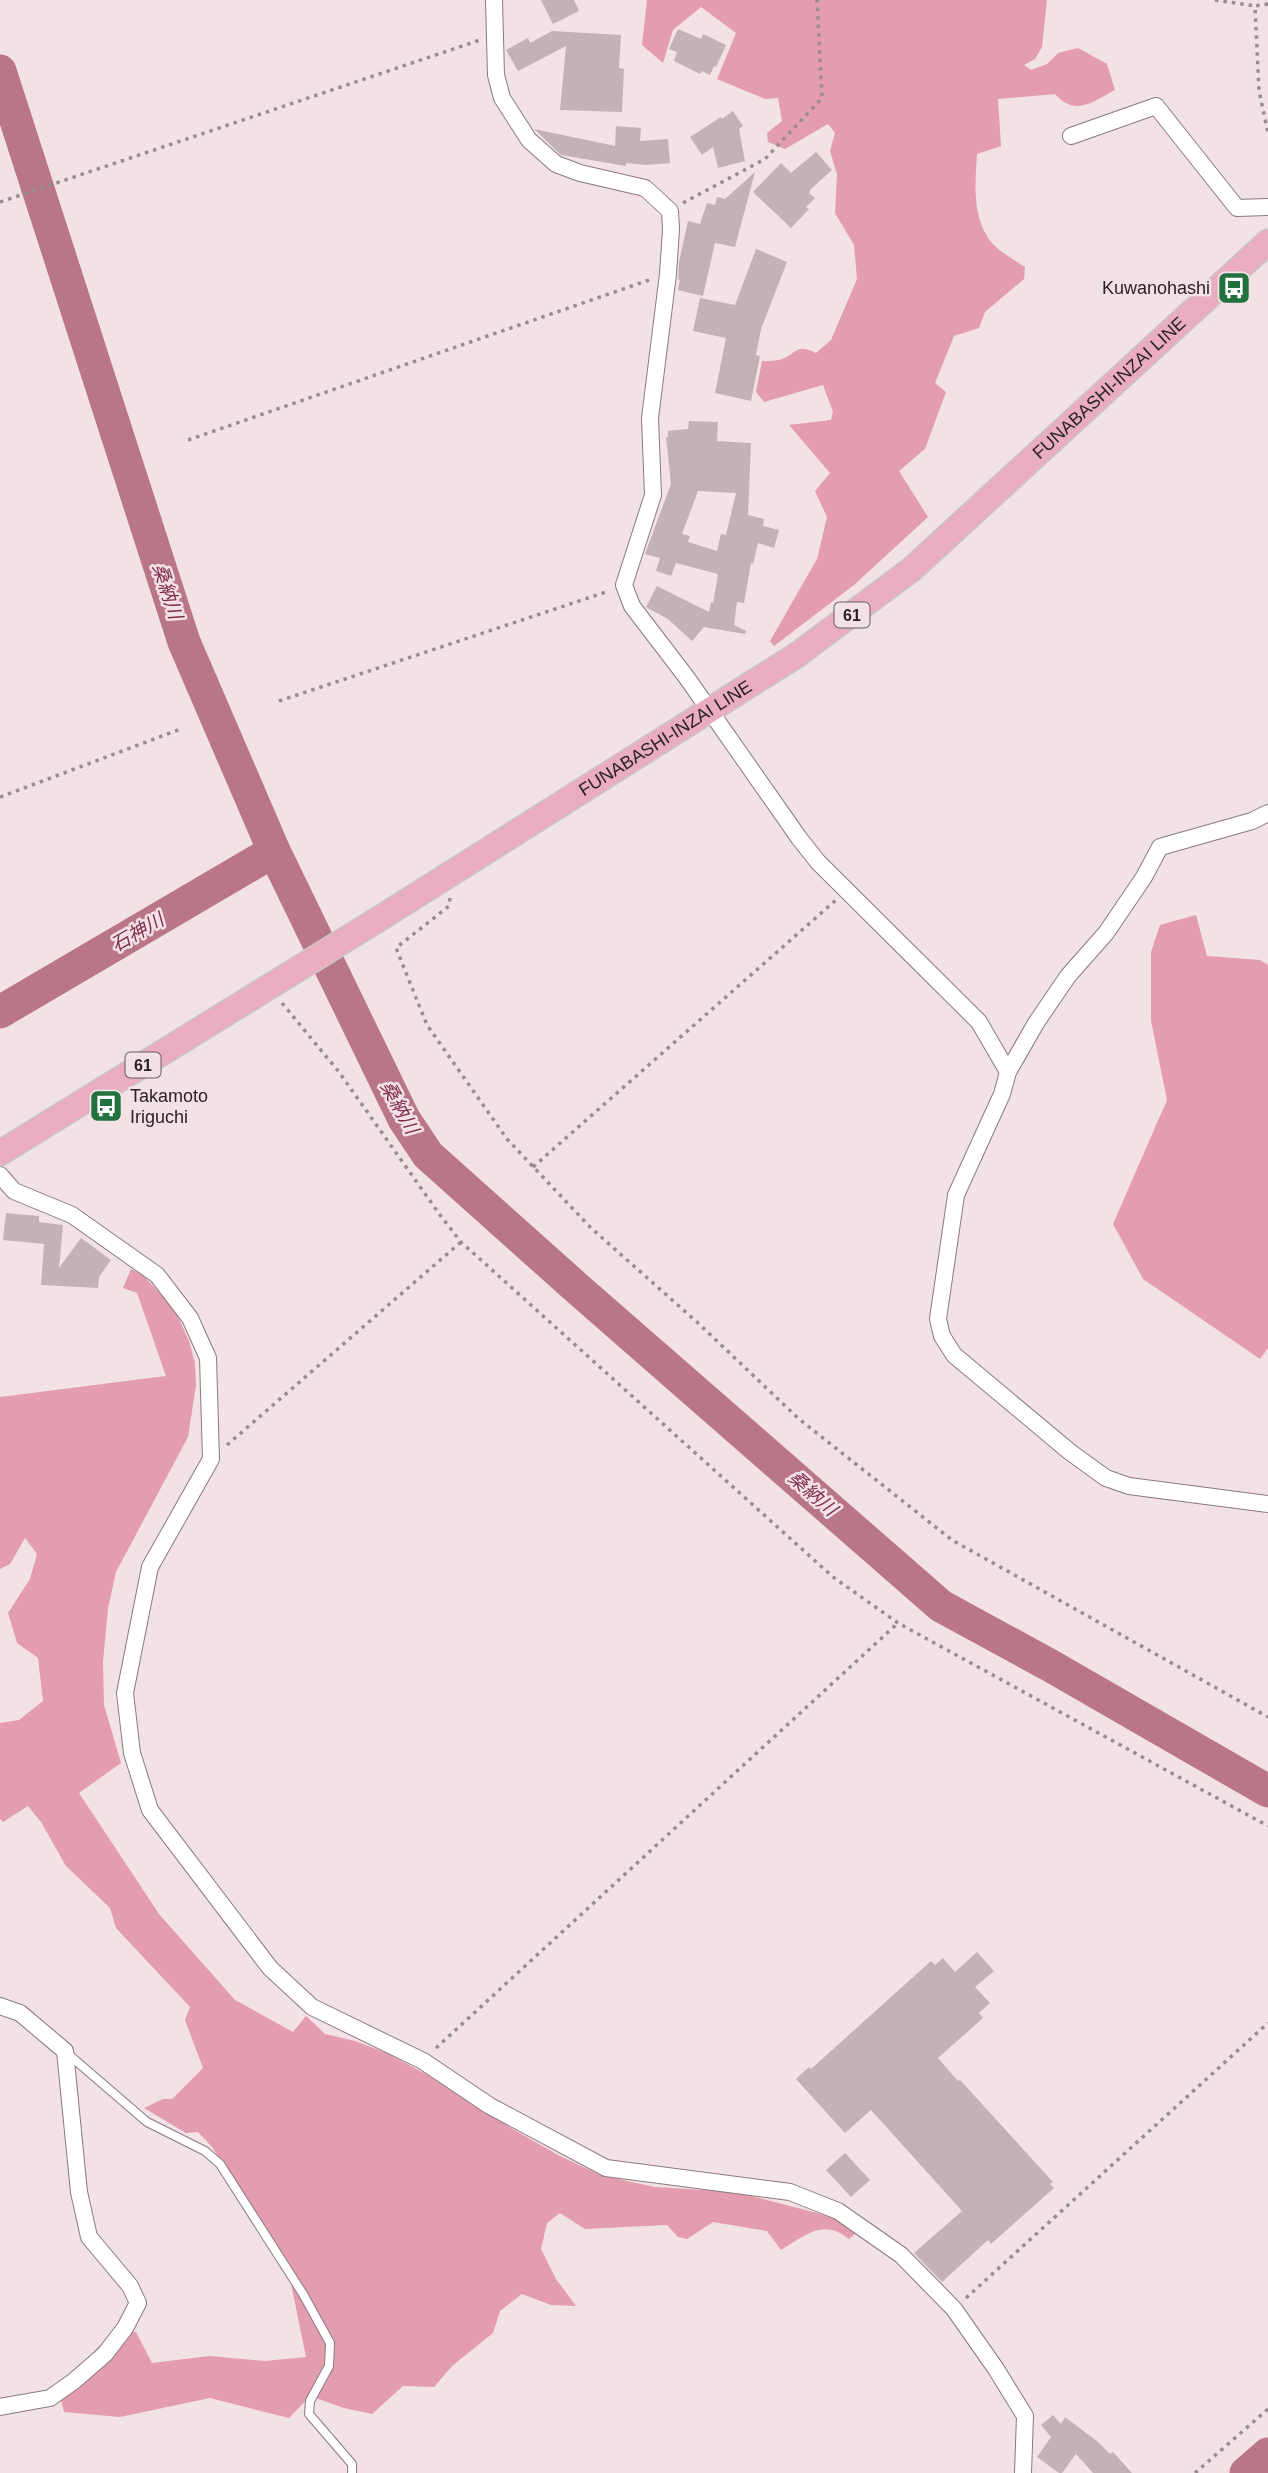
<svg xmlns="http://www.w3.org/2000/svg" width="1268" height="2473" font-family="Arial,'Noto Sans JP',sans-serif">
	<rect width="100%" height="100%" fill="#f2e1e5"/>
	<path fill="#e49caf" d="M647,0H1047L1042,47L1035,59L1024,65L1031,70L1047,64L1058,53L1078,48L1107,64L1115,90C1092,102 1076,117 1055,94L998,99L1001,146L977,154C975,185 971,224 997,248C1005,255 1016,261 1025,267L1024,279L985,312L979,328L954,336L935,383L946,392L925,449L899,471L928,517L854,585L774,646L770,641L817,559L827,517L815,491L830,473L789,425L831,420L833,412L823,385L764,402L756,392L762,361C767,361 774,361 779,360C797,355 795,342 816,353L831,340L857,279L854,245L835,213L837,174L830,151L835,133L828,124L785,149L768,142L767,133L782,121L778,98L765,99L717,79L736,33L701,7L673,30L663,63L642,45Z
		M1196,915L1207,956L1260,960L1268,965V1348L1260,1359L1143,1279L1113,1224L1167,1100L1151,1021V952L1160,925Z
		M131,1269L143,1275L175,1310L189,1341L195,1363L196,1385L188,1437L116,1572L108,1608L103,1662L104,1705L121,1763L79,1793L159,1914L235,2000L293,2032L306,2016L325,2034L355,2041L387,2053L446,2085L499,2121L558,2155L600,2175L655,2187L736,2192L840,2219L856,2233L849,2239C823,2218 806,2235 781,2250L767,2231L713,2222L687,2239L678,2237L667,2225L585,2229L560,2213L547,2223L541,2249L556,2279L576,2306L551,2305L522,2294L500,2311L493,2333L452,2366L434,2387L403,2386L372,2414L344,2408L310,2396L289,2418L210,2398L120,2417L64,2412L58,2387L79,2368L112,2332H136L152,2363L209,2356L265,2361L306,2357L287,2264L212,2147L198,2132L186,2133L144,2108L163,2099H172L203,2068L185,2020L190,2007L116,1928L110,1908L66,1866L41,1822L28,1806L3,1822L0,1819V1723L19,1720L43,1701L38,1658L17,1643L8,1613L30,1579L37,1554L25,1538L10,1564L0,1569V1397L166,1376L137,1293L123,1288Z"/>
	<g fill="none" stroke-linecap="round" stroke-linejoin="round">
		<path stroke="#ba7689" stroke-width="33" d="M0,71L184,642L274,851L404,1119L428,1155L579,1290L941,1606L1051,1666L1268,1791
			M0,1012L274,851
			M1246,2473L1268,2454"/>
	</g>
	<path fill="#c2b2b5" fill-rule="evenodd" d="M541,0H574L579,11L553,24Z
		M678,29L701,39L703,34L726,45L716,67L714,66L710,75L702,71L700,74L674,61L677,52L669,49Z
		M552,31L621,35L619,68L624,69L622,112L560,110L566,46L518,71L506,50L528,38L530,43Z
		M733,111L743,126L739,129L745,161L718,168L713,147L702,155L690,137L721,117L722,119Z
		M616,126L641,128L640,141L668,139L670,163L647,165L626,163V166L561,155L534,129L615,146Z
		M816,152L832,170L811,189L809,193L815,198L806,207L809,209L791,228L753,192L781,163L791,173Z
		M755,172L735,247L715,243L703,296L678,290L680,280L678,279L679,262L688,221L700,224L707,203L715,205L717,197L725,199Z
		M756,249L787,262L761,329L756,355L760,356L751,401L715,393L726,338L693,331L700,298L735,305Z
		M689,421L718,422L717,441L751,443L748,515L764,519L763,526L779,530L774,548L758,543L753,564L751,563L744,603L737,602L734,625L746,631L745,634L704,627L692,641L668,619L646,607L657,586L709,612L711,602L713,603L718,574L676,563L671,576L656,571L660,558L645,554L671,484L666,437H668V431L688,429ZM698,491L736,493L726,535L721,534L717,551L688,542L690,536L682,534Z
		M6,1213L39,1216V1222L63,1225L59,1268L81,1238L111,1260L99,1277L98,1288L41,1285L44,1244L3,1240Z
		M977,1952L994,1971L975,1987L990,2003L979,2013L983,2018L938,2058L958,2081L960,2080L1053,2182L1050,2184L1054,2188L991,2244L988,2240L942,2282L914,2253L962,2211L871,2110L845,2133L796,2079L809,2067L811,2069L931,1961L935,1965L943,1958L955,1972Z
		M845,2153L870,2180L851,2197L826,2170Z
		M1053,2415L1061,2424L1065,2417L1098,2442L1110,2454L1113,2452L1132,2473H1093L1076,2454L1062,2473H1059L1037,2457L1051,2437L1041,2425Z"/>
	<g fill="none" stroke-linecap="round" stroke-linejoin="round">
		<defs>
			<path id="lane" d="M68,2054L147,2122L205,2151L220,2164L303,2294L330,2343L329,2366L310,2401L309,2414L352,2464V2473"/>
			<path id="street" d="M494,0L496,75L502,98L529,140L556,164L580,173L645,188L670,211L671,229L668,274L650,418L653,495L624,585L632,606L687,678L799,838L818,862L979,1022L1008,1072L1002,1094L956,1195L938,1319L942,1336L954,1355L1070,1452L1106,1478L1129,1486L1268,1504
				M1071,136L1156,106L1237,208L1268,207
				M1008,1072L1036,1023L1068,976L1106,933L1144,877L1160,847L1252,821L1268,813
				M0,1175L14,1191L72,1215L157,1275L190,1318L208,1358L211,1459L150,1567L125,1693L132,1753L150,1810L270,1968L312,2007L423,2061L490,2106L606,2168L790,2192L838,2211L901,2255L954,2309L996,2369L1025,2416L1023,2473
				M0,2006L20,2013L65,2051L79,2192L89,2237L130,2286L138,2303L125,2328L105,2354L74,2381L50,2398L0,2407"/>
			<g id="primary">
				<path id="s1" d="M0,1153L382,917L797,655L912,569L1268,242"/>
			</g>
		</defs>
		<use href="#lane" stroke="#8a7a7e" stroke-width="10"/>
		<use href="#street" stroke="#8a7a7e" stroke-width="18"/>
		<use href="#primary" stroke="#c8c6c6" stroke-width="27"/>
		<path stroke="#998d8f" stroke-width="3.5" stroke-dasharray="3.5 5" stroke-linecap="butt" d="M1215,0L1255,6
			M1268,4L1255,6L1259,91L1268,133
			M0,202L480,40
			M683,203L765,159L822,98L817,0
			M188,440L652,279
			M279,701L609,591
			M0,797L183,728
			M450,898L449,906L396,948L427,1025L507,1139L591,1228L698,1323L799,1419L952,1540L1268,1717
			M282,1003L339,1072L440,1215L461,1242L833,1577L898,1623L1268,1826
			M533,1167L836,900
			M227,1445L461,1242
			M436,2048L898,1623
			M966,2298L1268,2023
			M1195,2473L1268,2409"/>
		<use href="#lane" stroke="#fff" stroke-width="8"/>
		<use href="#street" stroke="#fff" stroke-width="16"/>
		<use href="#primary" stroke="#e9adbf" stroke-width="24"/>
	</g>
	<defs>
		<symbol id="bus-square" viewBox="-11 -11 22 22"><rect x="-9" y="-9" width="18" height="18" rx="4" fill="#247140" stroke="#f2e1e5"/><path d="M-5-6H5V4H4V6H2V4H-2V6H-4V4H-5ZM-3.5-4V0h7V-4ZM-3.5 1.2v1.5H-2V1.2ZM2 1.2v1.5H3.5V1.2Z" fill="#fff"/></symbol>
	</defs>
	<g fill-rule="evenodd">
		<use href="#bus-square" x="1215" y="269" width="38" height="38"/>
		<use href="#bus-square" x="87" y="1087" width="38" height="38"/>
	</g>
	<g text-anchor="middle" stroke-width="5" stroke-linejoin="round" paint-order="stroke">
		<g fill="#f2e1e5" stroke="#665d5f" stroke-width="2">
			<rect x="834.5" y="602.5" width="35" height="25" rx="5"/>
			<rect x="125.5" y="1052.5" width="35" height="25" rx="5"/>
		</g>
		<g font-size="16" font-weight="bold" fill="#2a2425">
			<text x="852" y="621">61</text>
			<text x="143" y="1071">61</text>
		</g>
		<g font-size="18" fill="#2a2425" stroke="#f2e1e5" text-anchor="end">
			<text x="1210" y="294">Kuwanohashi</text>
			<text x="130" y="1102" text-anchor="start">Takamoto<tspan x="130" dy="21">Iriguchi</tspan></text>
		</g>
		<g font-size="18" fill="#2a2425" stroke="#f2e1e5">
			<text dy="6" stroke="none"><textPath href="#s1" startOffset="1351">FUNABASHI-INZAI LINE</textPath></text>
			<text dy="6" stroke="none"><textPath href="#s1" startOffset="784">FUNABASHI-INZAI LINE</textPath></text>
		</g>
		<g font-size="19" font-style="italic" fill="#812d4a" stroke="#f2e1e5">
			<text transform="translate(168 591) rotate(72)" y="7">桑納川</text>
			<text transform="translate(137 932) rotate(-30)" y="7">石神川</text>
			<text transform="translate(400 1107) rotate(61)" y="7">桑納川</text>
			<text transform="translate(813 1493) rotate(41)" y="7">桑納川</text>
		</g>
	</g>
</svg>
